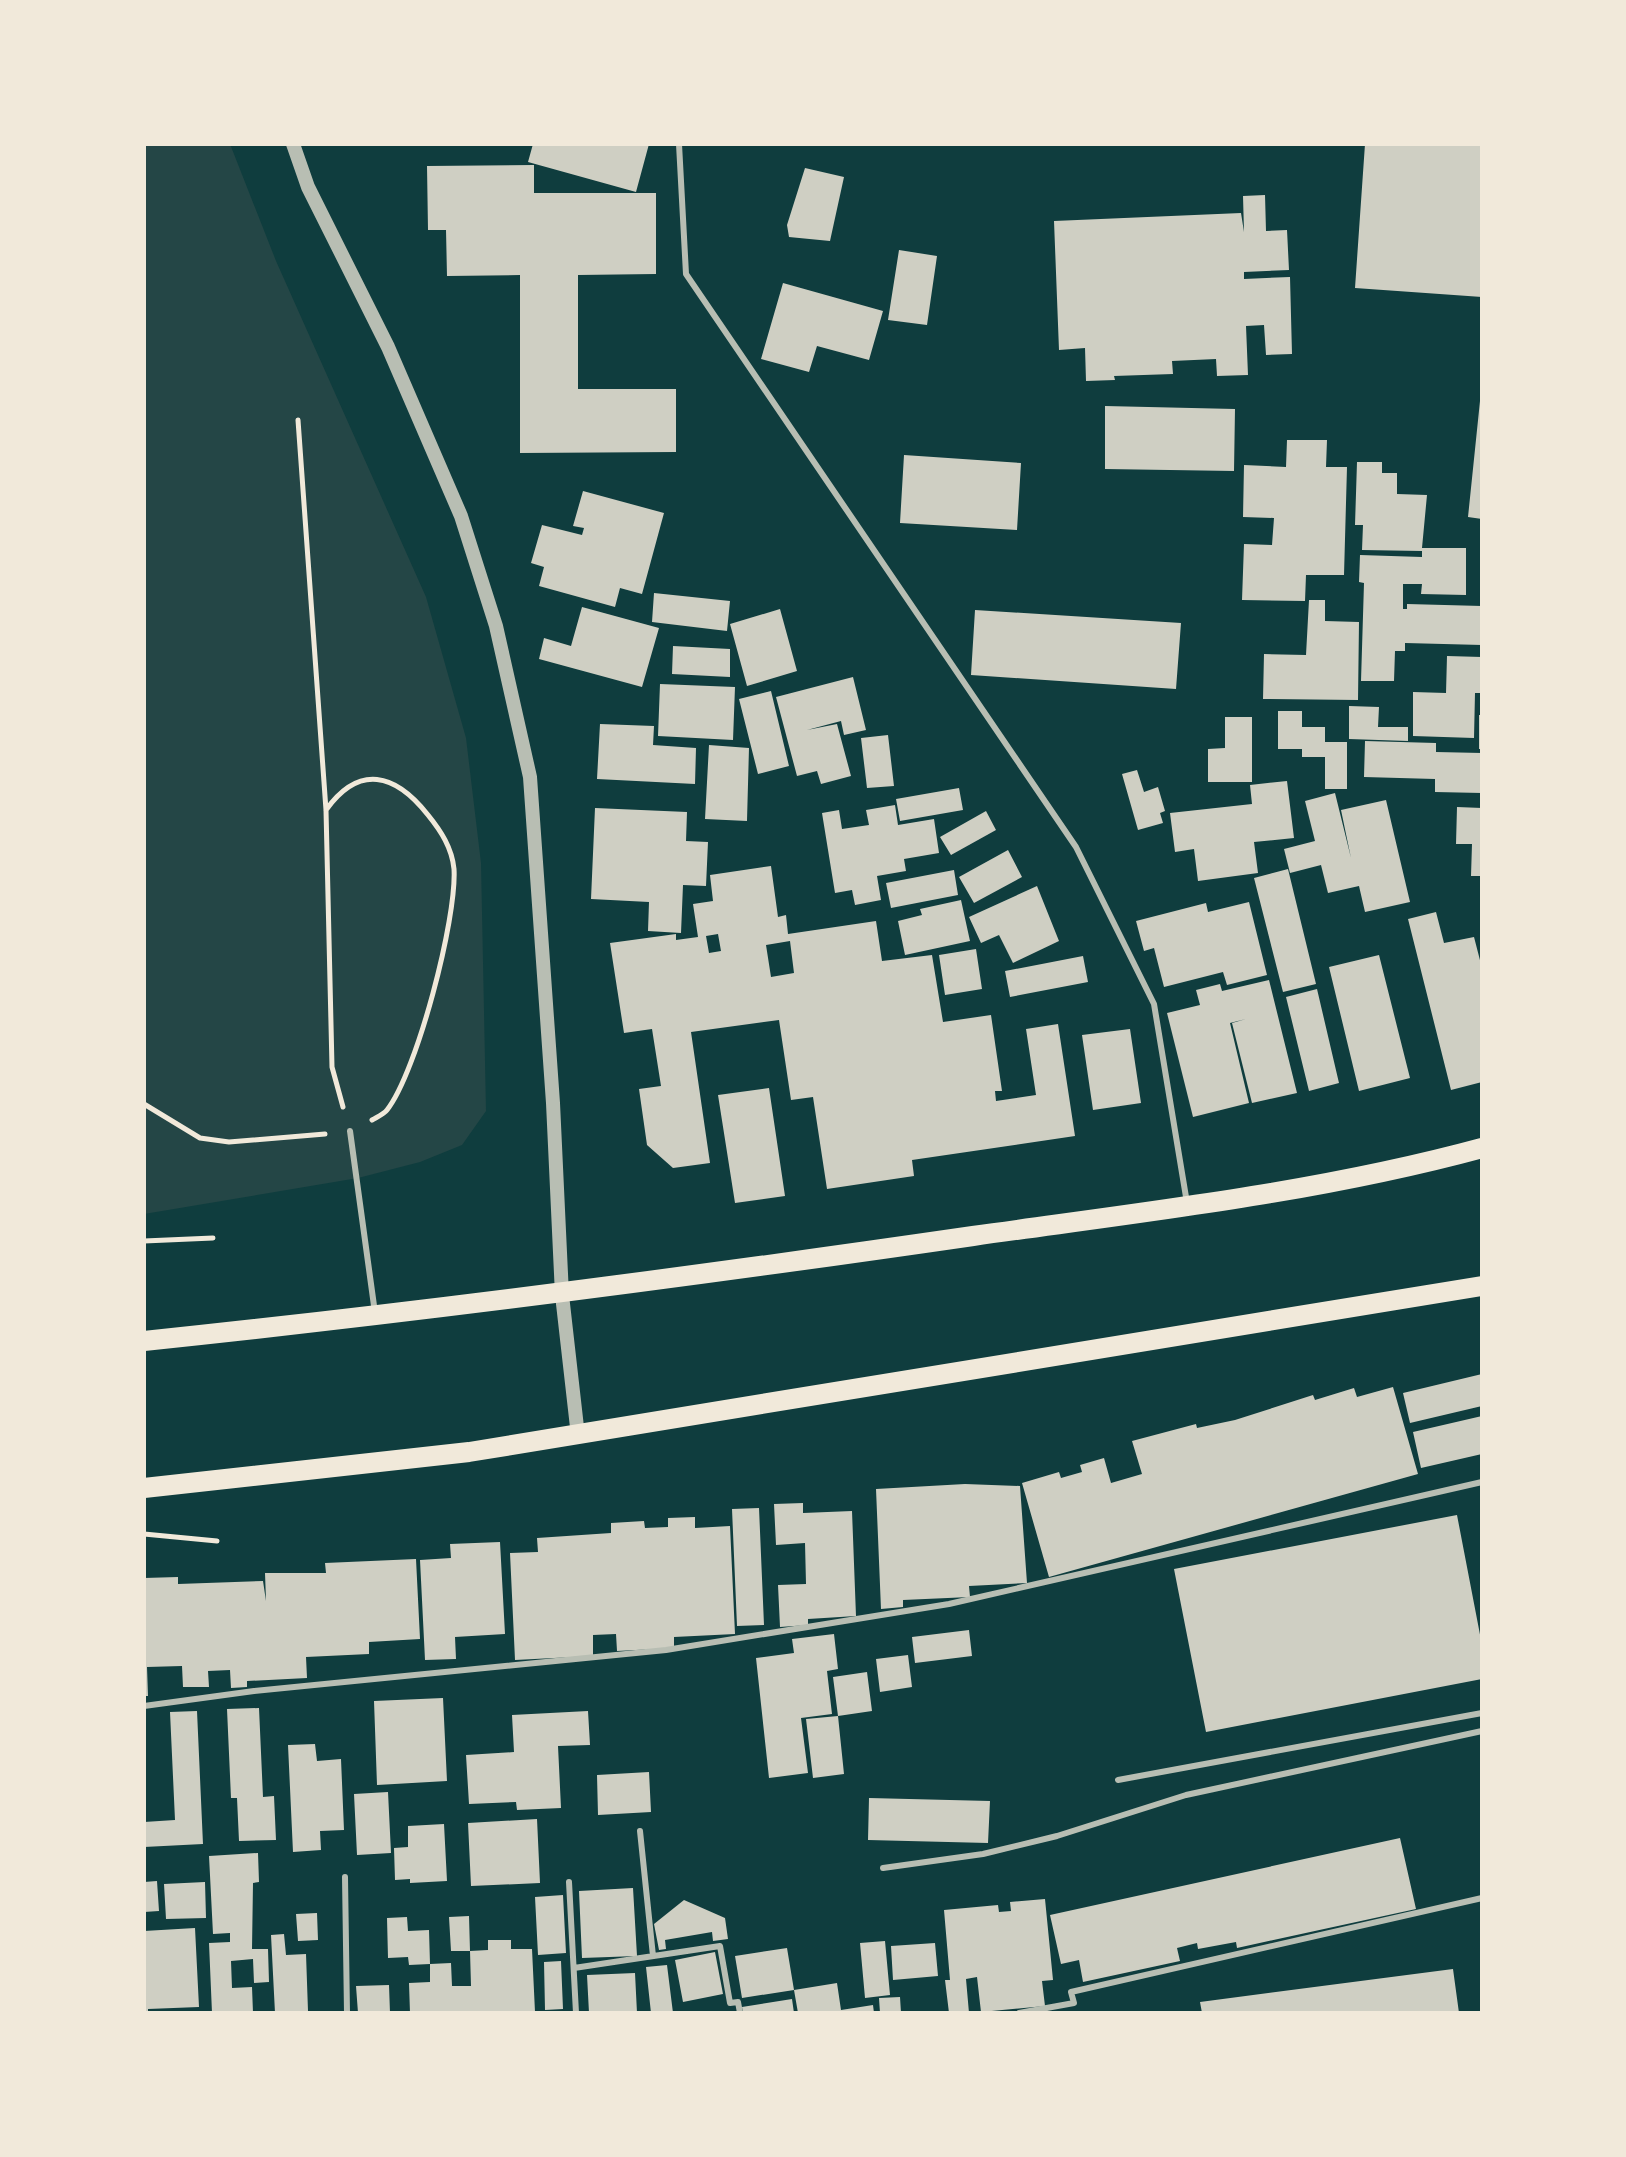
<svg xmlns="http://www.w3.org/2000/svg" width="1626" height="2157" font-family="'Roboto Condensed',sans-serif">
	<rect width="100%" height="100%" fill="#0f3d3e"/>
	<path fill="#244646" d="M144,144H230L276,261L426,597L466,738L481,863L486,1111L462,1145L420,1162L358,1178L144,1214Z"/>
	<path fill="#cfcfc3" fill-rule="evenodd" d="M533,144H649L636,192L528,162Z
		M1365,144H1482V297L1355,288Z
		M534,165V193H656V274L578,275V389H676V452L520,453V275L447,276L446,230H428L427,166Z
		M805,168L844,177L830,241L789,237L787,225Z
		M1265,195L1266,231L1287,230L1289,270L1244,272V279L1290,277L1292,354L1266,355L1264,325L1246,326L1248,375L1217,376L1216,359L1172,361L1173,374L1114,376L1115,380L1086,381L1085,348L1059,350L1054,221L1241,213L1244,232L1243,196Z
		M899,250L937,256L927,325L888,320Z
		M783,283L883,311L869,360L817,346L809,372L761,359Z
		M1480,401H1482V519L1468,517Z
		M1105,406L1235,409L1234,471L1105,469Z
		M1287,440H1327L1326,467H1347L1344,575H1306L1305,601L1242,600L1244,544L1272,545L1274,518L1243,517L1244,465L1286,467Z
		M904,455L1021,463L1017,530L900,523Z
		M1357,462H1382V473H1397V494L1427,495L1422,548H1466V595L1421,594L1422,584H1403V609H1407V604L1482,606V645L1405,643V651H1395L1394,681H1361L1364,583L1359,582L1360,555L1422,557V551L1362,550L1363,525H1355Z
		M583,491L664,513L642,594L620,588L615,607L539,586L544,567L531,563L542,525L582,535L584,528L573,526Z
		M654,593L730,601L727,631L652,622Z
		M1309,600H1325V621L1359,622L1358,700L1263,699L1264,654L1306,655Z
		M582,607L659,628L642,687L539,659L544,638L571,646Z
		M780,609L797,671L747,686L730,624Z
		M975,610L1181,623L1176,689L971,675Z
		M673,646L730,649V677L672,674Z
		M1447,656L1482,657V693H1475L1474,738L1413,736V692L1446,693Z
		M853,677L866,730L844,735L841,721L807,730L837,724L851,776L821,784L817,771L797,776L776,697Z
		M660,684L735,687L733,740L658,736Z
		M771,691L789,766L758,774L739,699Z
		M1349,706L1379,707L1378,727H1408V741L1349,739Z
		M1278,711H1302V727H1325V742H1347V789H1325V757H1302V749H1278Z
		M1479,715H1482V749H1479Z
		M1225,717H1252V782H1208V749L1225,748Z
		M600,724L654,726L653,745L696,748L695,784L597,779Z
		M888,735L894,786L867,788L861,738Z
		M1365,741L1436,743V752L1482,753V793L1435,792V779L1364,777Z
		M709,745L749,748L747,821L705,819Z
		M1137,770L1144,792L1158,787L1165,811L1160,813L1163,823L1138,830L1122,774Z
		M1287,781L1294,838L1254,842L1258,873L1198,881L1194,849L1175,852L1170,813L1252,804L1250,785Z
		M959,788L963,810L900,821L896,799Z
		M1335,793L1351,858L1341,810L1386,800L1410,902L1365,912L1359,886L1328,893L1321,865L1290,873L1284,849L1315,841L1305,801Z
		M895,805L898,825L934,819L939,853L904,859L906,871L877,876L881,900L855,905L852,890L835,893L822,813L839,810L842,829L869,825L866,810Z
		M1457,807L1482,808V876H1471L1472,844H1456Z
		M595,808L687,812L686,841L708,842L706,886L683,885L681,933L648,931L649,902L591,899Z
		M986,811L996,830L951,855L940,837Z
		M1008,850L1022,877L974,903L959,877Z
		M771,866L778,917L786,915L788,934L876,921L882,961L932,955L943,1022L991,1015L1002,1091H995L996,1101L1036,1095L1026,1029L1058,1024L1075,1136L912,1160L914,1176L827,1189L813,1097L791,1100L779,1020L691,1032L710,1163L673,1168L647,1145L639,1089L661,1086L652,1029L624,1033L610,943L676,934V940L698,937L693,904L713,901L710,875ZM718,934L721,951L709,953L706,936ZM790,941L794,973L771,977L766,945Z
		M1288,869L1316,984L1283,992L1254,878Z
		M954,870L958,895L891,908L886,883Z
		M1037,886L1059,941L1013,963L999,935L981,943L969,917Z
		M961,900L970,941L905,955L898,921L922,915L920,909Z
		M1249,902L1267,975L1227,985L1223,972L1164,987L1154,948L1144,951L1136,921L1206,903L1208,912Z
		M1436,912L1444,943L1474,937L1482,968V1082L1451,1090L1408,919Z
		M976,949L982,989L945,995L939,955Z
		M1379,955L1410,1078L1359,1091L1329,967Z
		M1083,956L1088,982L1010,997L1005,971Z
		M1269,980L1297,1093L1252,1103L1232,1023L1246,1019L1230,1023L1249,1103L1193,1117L1167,1013L1200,1005L1196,990L1220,984L1222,991Z
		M1317,989L1339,1083L1309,1091L1286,997Z
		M1130,1029L1141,1103L1093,1110L1082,1035Z
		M769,1088L785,1196L735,1203L718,1095Z
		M1482,1374V1406L1410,1423L1403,1393Z
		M1393,1387L1418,1474L1049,1577L1022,1483L1059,1472L1061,1478L1082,1472L1080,1465L1104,1458L1111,1483L1142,1474L1132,1441L1196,1424L1197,1428L1235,1420L1313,1395L1315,1400L1354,1388L1357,1397Z
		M1482,1416V1454L1421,1468L1413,1432Z
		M965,1484L1020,1486L1027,1583L969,1586L970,1597L903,1600V1607L881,1609L876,1489Z
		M803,1503V1513L852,1511L856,1616L808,1619V1625L780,1627L778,1585L806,1584L805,1543L776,1545L774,1504Z
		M759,1508L764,1625L737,1626L732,1509Z
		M1457,1515L1482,1645V1679L1206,1732L1174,1569Z
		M695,1517V1528L730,1526L735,1634L674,1637V1648L617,1651L616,1634L593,1635V1656L515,1660L510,1553L538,1552L537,1538L611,1533V1523L644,1521L645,1528L668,1527V1518Z
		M500,1542L505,1634L455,1637L456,1659L425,1660L420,1560L451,1558L450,1544Z
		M416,1559L420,1639L369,1642V1654L306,1657L307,1678L247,1681V1687L231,1688L230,1670L208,1671L209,1687H183L182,1666L147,1667L148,1696H144V1578L178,1577V1584L263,1581L266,1601L265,1573H326L325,1563Z
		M969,1630L972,1656L915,1663L912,1637Z
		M834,1634L838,1669L827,1671L832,1714L801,1718L808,1773L769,1778L756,1658L794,1653L792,1639Z
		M908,1655L912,1687L880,1692L876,1659Z
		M867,1672L872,1711L838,1716L833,1677Z
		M443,1698L447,1781L377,1785L374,1701Z
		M259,1708L263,1797L274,1796L276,1840L239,1841L237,1798H231L227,1709Z
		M197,1711L203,1844L144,1847V1822L175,1820L170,1712Z
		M588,1711L590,1745L558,1746L561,1808L517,1810L516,1802L469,1804L466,1755L514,1752L512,1715Z
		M838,1716L844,1774L813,1778L806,1719Z
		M315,1744L317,1761L341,1759L344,1830L320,1831L321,1850L293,1852L288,1745Z
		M649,1772L651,1812L598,1815L597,1775Z
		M388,1792L391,1853L357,1855L354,1794Z
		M869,1798L990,1801L988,1843L868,1840Z
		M537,1819L540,1883L471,1886L468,1823Z
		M444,1824L447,1881L410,1883V1879L395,1880L394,1848L408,1847V1826Z
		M1400,1838L1416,1909L1237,1948L1236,1942L1198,1949L1197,1943L1177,1948L1180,1961L1083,1982L1079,1960L1061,1964L1050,1915Z
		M258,1853L259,1882L253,1883L252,1949H268L269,1982L254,1983L253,1959L231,1961L232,1988L252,1987L253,2013H212L209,1943L230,1942V1933L213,1934L209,1856Z
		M157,1881L159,1911L144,1912V1882Z
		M205,1882L206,1918L166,1919L164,1884Z
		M633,1888L637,1956L582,1958L579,1891Z
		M563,1895L566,1953L538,1955L535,1897Z
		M1045,1899L1053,1980L1042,1981L1045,2006L981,2012L977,1977L966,1979L969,2013H949L945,1980H950L944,1910L998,1905L999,1912L1011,1911L1010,1902Z
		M684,1900L725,1918L728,1939L713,1941L712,1932L665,1940L666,1949L659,1950L654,1924Z
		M317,1913L318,1940L298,1941L296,1914Z
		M469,1916L470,1951H451L449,1917Z
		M407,1917L408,1931L429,1930L430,1964L409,1965L408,1957L388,1958L387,1918Z
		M195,1928L199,2007L148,2009V2013H144V1931Z
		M284,1934L286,1955L306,1954L308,2011L275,2013L271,1935Z
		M488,1940H511V1949H532L535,2012L410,2013L409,1983L430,1982V1964L451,1963L452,1986H471L470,1951L488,1950Z
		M885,1941L890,1995L865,1998L860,1943Z
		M935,1943L938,1976L893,1980L891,1946Z
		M787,1948L794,1990L742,1998L735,1956Z
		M715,1952L723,1994L683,2002L675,1960Z
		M561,1961L563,2009L545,2010L544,1962Z
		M667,1965L673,2013H651L646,1967Z
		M1453,1969L1459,2013H1202L1200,2002Z
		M635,1973L637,2013H589L587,1975Z
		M837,1983L841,2010L873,2005L874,2013H798L794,1990Z
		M389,1985L390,2013H358L356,1986Z
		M900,1997L901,2013H880L879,1998Z
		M792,1999L794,2013H743L742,2007Z"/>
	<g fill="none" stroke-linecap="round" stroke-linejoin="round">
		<path stroke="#f1e9da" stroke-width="5" d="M298,420L326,810L332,1067L343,1107
			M326,810C359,764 395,773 428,815C441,831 452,848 454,869C457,918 417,1072 387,1110C384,1114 377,1117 372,1120
			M144,1104L200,1138L229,1142L325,1134
			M144,1241L213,1238
			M144,1534L217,1541"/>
		<path stroke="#b8beb3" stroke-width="6" d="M679,144L686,274L1076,847L1154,1004L1187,1203
			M350,1131L375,1313
			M144,1706L254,1691L666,1650L949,1604L1482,1482
			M1118,1780L1482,1713
			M640,1831L653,1956
			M883,1868L983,1854L1057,1836L1186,1795L1482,1731
			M345,1877L347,2013
			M569,1882L576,2013
			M574,1968L720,1946L730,2003L738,2002L740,2013
			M1019,2013L1074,2003L1071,1992L1482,1898"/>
		<path stroke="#b8beb3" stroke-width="14" d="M293,144L308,187L388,347L461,516L496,626L530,777L553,1103L562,1295L578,1436"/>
		<path stroke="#f1e9da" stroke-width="20" d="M144,1341C421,1312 697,1276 973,1236C1143,1212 1316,1193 1482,1148
			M144,1488L469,1452L1482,1286"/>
	</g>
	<rect width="1626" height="2157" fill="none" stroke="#f1e9da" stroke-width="292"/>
</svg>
